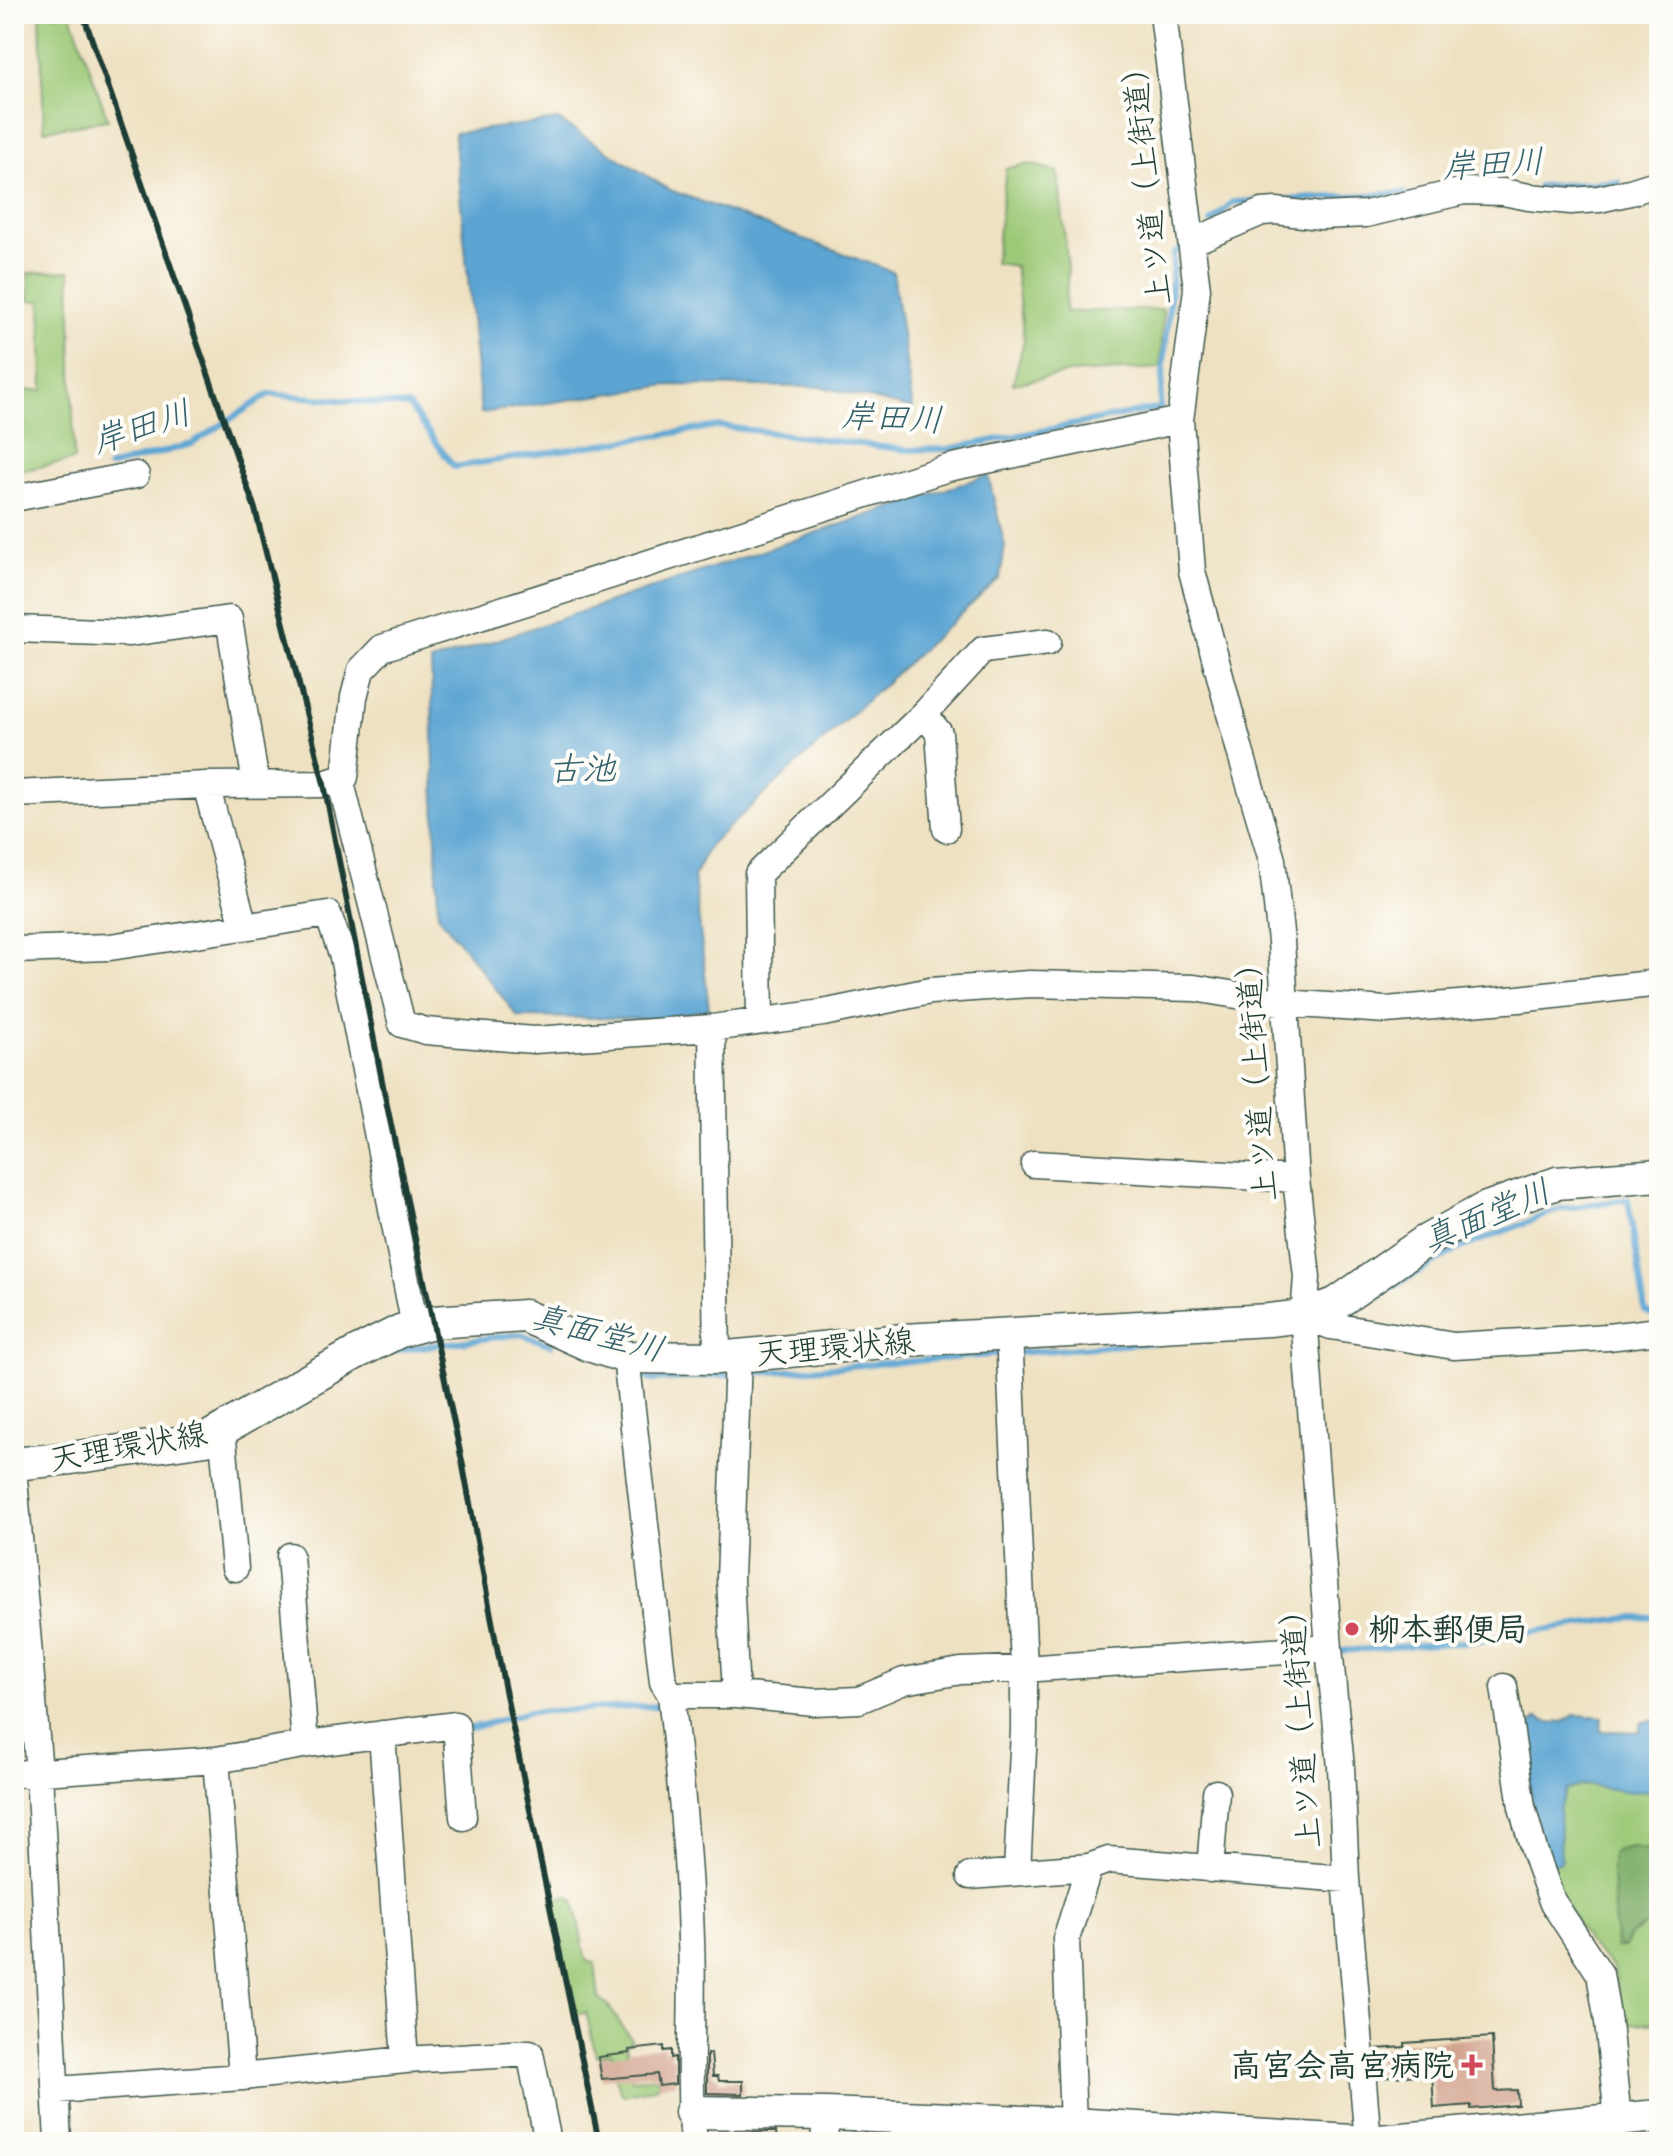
<svg xmlns="http://www.w3.org/2000/svg" width="1673" height="2156" font-family="'Indie Flower','Klee One',sans-serif">
	<rect width="100%" height="100%" fill="#fdfcf7"/>
	<filter id="ink" filterUnits="userSpaceOnUse"><feTurbulence type="fractalNoise" baseFrequency=".0125" numOctaves="2"/><feDisplacementMap in="SourceGraphic" scale="16" xChannelSelector="R" yChannelSelector="G"/><feConvolveMatrix kernelMatrix="1 2 1 2 8 2 1 2 1" color-interpolation-filters="sRGB"/></filter>
	<filter id="wash" filterUnits="userSpaceOnUse"><feTurbulence type="fractalNoise" baseFrequency=".006" numOctaves="4" result="noise"/><feDisplacementMap in="SourceGraphic" scale="32" xChannelSelector="R" yChannelSelector="G"/><feGaussianBlur stdDeviation="1.8" result="paint"/><feColorMatrix in="noise" values="0 0 0 0 0 0 0 0 0 0 0 0 0 0 0 0 0 1.4 0 .05"/><feComposite in="paint" operator="in"/></filter>
	<g filter="url(#wash)">
		<rect width="100%" height="100%" fill="#eee1c1"/>
		<path fill="#9cc977" stroke="#5e8356" stroke-width="2" d="M40,14H71L108,120L44,130Z
			M1030,164L1058,172L1068,269L1065,312L1163,309L1161,368L1069,373L1013,384L1024,340L1015,266L995,263L1006,168Z
			M70,271L74,460L14,472V405H23V391L43,390L41,301H29L28,273Z
			M1574,1715L1602,1717L1601,1731L1639,1732L1642,1722L1659,1720V2025L1657,2022L1623,2025L1614,1969L1589,1944L1544,1867L1525,1730L1537,1718C1550,1724 1563,1726 1574,1715Z
			M567,1896L574,1900L586,1961L595,1963L599,1999L607,2004L632,2041L626,2045L632,2079L674,2076V2077L658,2078V2087L623,2095L615,2077L612,2053L596,2056L586,2012L575,2016L551,1899Z"/>
		<path fill="#7dad68" stroke="#4e754e" stroke-width="2" d="M1633,1847L1659,1852V1917L1630,1935L1625,1947H1616L1612,1873V1854L1617,1850Z"/>
		<path fill="#5ca5d3" stroke="#3e7184" stroke-width="2" d="M558,120L670,190L893,272L913,409L823,387L668,385L481,413L454,133Z
			M988,475L1005,546L1000,578L709,845L694,876L709,1009L656,1019L518,1017L438,915L431,662Z
			M1574,1715L1602,1717L1601,1731L1639,1732L1642,1722L1659,1720V1789L1632,1792L1584,1785L1566,1790L1559,1809L1561,1862L1544,1867L1521,1746L1525,1730L1537,1718C1550,1724 1563,1726 1574,1715Z"/>
		<g fill="none" stroke-linecap="round" stroke-linejoin="round">
			<path stroke="#5ca5d3" stroke-width="6" d="M1539,186L1619,182
				M1283,200L1404,193
				M1211,222L1233,202L1260,201
				M109,467L192,444L269,394L409,406L454,467L719,426L907,450L948,449L1160,408L1174,254L1185,245
				M1356,1309L1456,1250L1560,1209L1628,1199L1645,1311L1654,1316L1659,1315
				M389,1351L521,1334L551,1345
				M1015,1353L1160,1342
				M634,1374L652,1380L729,1375
				M744,1374L1004,1354
				M1341,1651L1489,1640L1532,1632L1617,1619L1659,1617
				M464,1730L529,1712L658,1706"/>
		</g>
		<g id="blocks">
			<path fill="#d3a591" d="M1492,2037L1495,2091L1517,2090L1518,2105L1471,2109V2105L1434,2108L1432,2074L1379,2078L1376,2049L1405,2047V2043Z
				M664,2046V2051L671,2050V2058L675,2057V2084L659,2086L657,2074L602,2079L598,2057L630,2053L629,2050Z
				M711,2053L713,2076H718L719,2081H743V2094L707,2093V2054Z
				M726,2132H776L777,2142H730V2134H726Z"/>
		</g>
	</g>
	<g filter="url(#ink)">
		<use href="#blocks" fill-opacity="0" stroke="#3e5649" stroke-width="2"/>
		<g fill="none" stroke-linecap="round" stroke-linejoin="round">
			<defs>
				<path id="minor" d="M1163,14L1197,289L1180,420L1192,571L1240,751L1272,860L1281,941L1296,1179L1307,1277L1304,1316L1329,1648L1341,1767L1346,1879L1368,2142
					M1192,242L1262,212L1276,211L1321,216L1366,214L1464,191L1503,192L1529,197L1571,201L1599,199L1630,192L1659,183
					M14,498L136,475
					M14,629L130,633L229,619L256,784
					M924,714L939,733L946,829
					M340,779L402,1024L426,1031L534,1040L712,1028L823,1013L930,991L1030,984L1194,988L1285,1003L1386,1010L1519,999L1659,983
					M206,785L244,926
					M14,794L206,785L324,784L345,777L354,697L361,670L382,648L948,468L1180,420
					M14,950L110,947L328,914L343,957L415,1327
					M760,1021L758,874L924,714L983,650L1048,642
					M712,1028L717,1358
					M1034,1164L1296,1179
					M1304,1316L1331,1326L1454,1346L1608,1337L1659,1331
					M1009,1333L1024,1667V1730L1017,1872
					M626,1357L663,1682L671,1695C680,1776 689,1858 691,1940C694,2007 687,2074 694,2142
					M222,1429L235,1568
					M14,1479L39,1772L58,2142
					M290,1556L305,1744
					M1504,1687L1522,1807L1534,1850L1552,1901L1600,1974L1608,2022L1618,2119
					M671,1695H736L814,1702L859,1700L904,1681L961,1671L1038,1668L1329,1648
					M736,1695L730,1579L738,1356
					M382,1734L405,2060
					M216,1760L242,2077
					M14,1774L216,1760L315,1743L456,1725L463,1817
					M1210,1869L1216,1793
					M970,1876L1089,1867L1109,1860L1346,1879
					M56,2090L242,2077L405,2060L530,2053L548,2142
					M995,2121V2142
					M1073,2124L1066,1939L1089,1867
					M824,2142L826,2114"/>
				<path id="major" d="M14,1464L71,1458L206,1439L354,1354L400,1331L433,1322L525,1316L589,1345L626,1357L717,1358L904,1340L1269,1320L1304,1316L1337,1303L1424,1242L1484,1209L1557,1183L1659,1175
					M691,2112L826,2114L1073,2124L1368,2142L1659,2116"/>
			</defs>
			<use href="#minor" stroke="#3e5649" stroke-width="29"/>
			<use href="#major" stroke="#3e5649" stroke-width="35"/>
			<use href="#minor" stroke="#fff" stroke-width="26"/>
			<use href="#major" stroke="#fff" stroke-width="32"/>
			<path stroke="#1f3d34" stroke-width="6" d="M83,14L255,509L324,784L385,1096L463,1466L504,1685L599,2142"/>
		</g>
	</g>
	<g fill="#d1495b" stroke="#fdfcf7" stroke-width="3">
		<circle cx="1352" cy="1629" r="8"/>
		<path d="M1468 2053h8v8h8v8h-8v8h-8v-8h-8v-8h8z"/>
	</g>
	<g text-anchor="middle" stroke-width="8" stroke-linejoin="round" paint-order="stroke">
		<g font-size="32" fill="#1f3d34" stroke="#fdfcf7">
			<text transform="translate(1146 178) rotate(-96)" y="11">上ツ道（上街道）</text>
			<text transform="translate(1256 1074) rotate(-94)" y="11">上ツ道（上街道）</text>
			<text transform="translate(835 1347) rotate(-5)" y="11">天理環状線</text>
			<text transform="translate(128 1446) rotate(-10)" y="11">天理環状線</text>
			<text transform="translate(1300 1721) rotate(-94)" y="11">上ツ道（上街道）</text>
		</g>
		<g font-size="32" font-weight="bold" fill="#1f3d34" stroke="#fdfcf7" text-anchor="start">
			<text x="1368" y="1640">柳本郵便局</text>
			<text x="1454" y="2076" text-anchor="end">高宮会高宮病院</text>
		</g>
		<g font-size="34" font-style="italic" fill="#34616c" stroke="#fdfcf7">
			<text transform="translate(1493 163) rotate(-3)" y="12">岸田川</text>
			<text transform="translate(892 417) rotate(3)" y="12">岸田川</text>
			<text transform="translate(141 426) rotate(-18)" y="12">岸田川</text>
			<text x="582" y="780">古池</text>
			<text transform="translate(1486 1215) rotate(-23)" y="12">真面堂川</text>
			<text transform="translate(598 1332) rotate(15)" y="12">真面堂川</text>
		</g>
	</g>
	<rect width="1673" height="2156" fill="none" stroke="#fdfcf7" stroke-width="48"/>
</svg>
